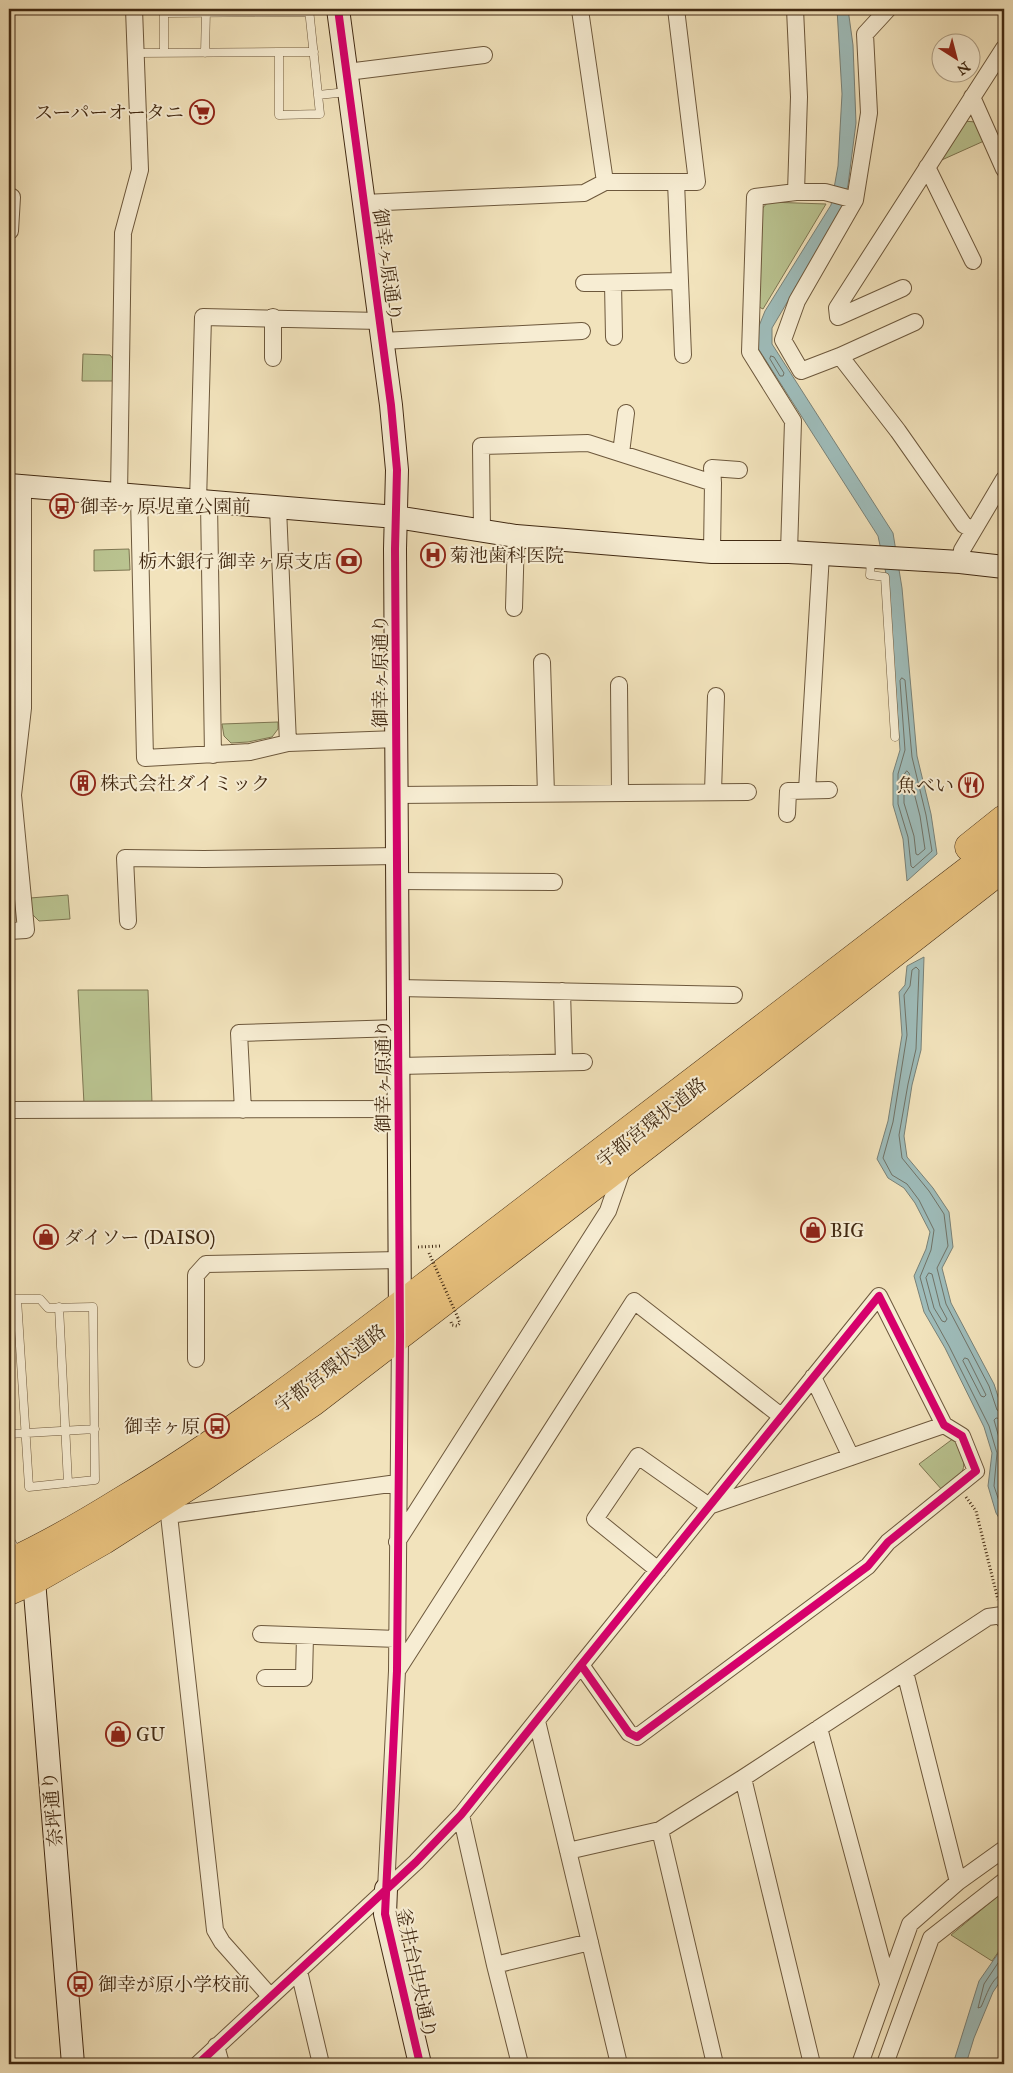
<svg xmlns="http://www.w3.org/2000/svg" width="1013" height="2073" font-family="'IM FELL Great Primer','Noto Serif JP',serif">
	<rect width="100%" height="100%" fill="#f2e3bc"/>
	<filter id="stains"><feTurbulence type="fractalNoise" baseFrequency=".004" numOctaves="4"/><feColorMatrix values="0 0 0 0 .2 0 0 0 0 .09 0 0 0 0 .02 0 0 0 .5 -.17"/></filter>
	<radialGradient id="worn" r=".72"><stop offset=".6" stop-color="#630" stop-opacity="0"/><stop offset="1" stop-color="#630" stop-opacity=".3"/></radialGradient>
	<path fill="#bac491" stroke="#7e7652" d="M963,121L976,122L984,141L935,163Z
		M768,202L826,204L763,309L757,306L760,211Z
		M83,354L110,355L114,360V381H82Z
		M129,549L130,570L94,571V550Z
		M278,722V729L272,737L248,742L231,743L224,736L222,724Z
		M68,895L70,919L39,921L30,912V898Z
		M78,990H148L152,1103L84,1104Z
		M954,1438C968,1469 969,1468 943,1491L919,1464Z
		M1004,1891V1944L992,1961L951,1935Z"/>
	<path fill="#9ebcba" stroke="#798177" d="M837,9H848L853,45L856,123L848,185L841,211L772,328V344L893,533L902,588L917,756L931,814L937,854L907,881L903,839L893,805V773L900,750L888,583L878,536L756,345L757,331L765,311L831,205L838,166L842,94Z
		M924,957L921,1050L912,1085L904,1136L907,1157L933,1188L949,1212L953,1247L942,1268L951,1303L994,1384L1004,1415V1526L996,1513L988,1486L992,1453L984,1427L945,1348L924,1312L914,1276L926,1249L930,1232L915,1203L904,1188L888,1178L877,1159L888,1121L902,1035L899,992L905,985L907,966Z
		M1004,1945V1976L993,1992L974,2038L966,2064H953L979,1981Z"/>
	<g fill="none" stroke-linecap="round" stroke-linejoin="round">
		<path stroke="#707266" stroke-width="1" d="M771,356L774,357L784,373L783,376H780L770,359Z
			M902,678L905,680L912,757L926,815L932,851L913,868L911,866L908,837L898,804V774L905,750L900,681Z
			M907,771L909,773L920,816L925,849L918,855L916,854L914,836L904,803V775Z
			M929,1273L932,1274L940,1306L947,1319L945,1322L942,1321L934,1308L926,1278Z
			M965,1358L968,1359L986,1395L984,1397L981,1396L963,1361Z
			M1004,1413L997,1410L989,1386L946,1304L937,1268L948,1246L944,1214L929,1191L902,1158L899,1135L908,1084L916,1049L919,970L916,967L912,970L910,986L904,995L907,1035L893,1122L883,1158L892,1175L907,1184L919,1200L934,1230L931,1250L920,1277L929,1310L949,1346L989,1426L997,1453L994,1486L1004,1516
			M1004,1419L996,1418L994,1420L1003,1452L1000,1485L1004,1500
			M1004,1954L984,1984L978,2008L981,2007C986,1997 992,1975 1004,1974"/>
		<defs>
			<path id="lane" d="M309,9L318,95
				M164,10V53
				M164,13L310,12
				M279,52H314
				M136,53L279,52V115L320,114L318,95L347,92
				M205,53L206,10
				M871,560L870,575L885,577L895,737
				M9,1299H40L48,1308L93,1307L95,1480L29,1487L17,1299
				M59,1307L68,1483
				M9,1434L95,1429
				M9,1538L18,1554"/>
			<path id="street" d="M795,9L799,97L796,192
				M888,9L865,34L869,113L855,200L797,301L783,340L801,371L840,356L898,431L964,525L973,530
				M580,10L605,182
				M347,72L484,55
				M972,97L1004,169
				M927,167L973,261
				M676,182L683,355
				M364,203L584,193L605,182H697L676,9
				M9,231H10L12,197
				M584,283L680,281
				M613,283L614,337
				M903,288L838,317L837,308L1004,48
				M382,341L582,331
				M840,356L915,322
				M273,358V317
				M621,453L626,413
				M713,483L712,468L739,470
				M119,495L123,233L140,170L134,9
				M139,497L145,758L250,752L288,743L397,739
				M198,502L203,317L380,321
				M209,503L213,755
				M278,508L288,743
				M482,531L481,446L588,443L713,483L712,552
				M789,552L793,421L750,352L755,197L796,192H825L855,200
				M960,562L962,550L1004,479
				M514,608L516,536
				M542,662L546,794
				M619,685L620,793
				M807,790L821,554
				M713,792L716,696
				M397,795L748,792
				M787,814L788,791L829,790
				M397,881L554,882
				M128,921L125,858L204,859L397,856
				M9,931L26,930L13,795L23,708V487
				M398,988L734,995
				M562,991L564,1062
				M399,1066L584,1062
				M9,1110L400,1109
				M243,1110L239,1033L399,1028
				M196,1359V1275L206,1264L399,1260
				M813,1377L851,1457
				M397,1542L608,1211L624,1165
				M658,1570L595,1519L638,1456L709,1506L944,1425
				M261,1634L397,1639
				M397,1671L634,1301L781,1416
				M905,1672L958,1882
				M265,1678H304L305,1636
				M537,1721L619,2064
				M819,1728L888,1984
				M743,1778L812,2064
				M461,1815L495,1965L520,2064
				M660,1830L715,2064
				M568,1851L660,1830L743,1778L988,1617L1002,1615L1004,1620
				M386,1889L397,1671L400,1337
				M495,1965L590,1942
				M299,1971L321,2064
				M270,1996L222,1942L215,1930L169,1515L397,1483
				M216,2046L221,2064
				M198,2064L416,1862L461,1815L581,1665L629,1733L637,1737L868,1566L888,1542L976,1471L962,1436L944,1425L879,1296L581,1665
				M860,2064L910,1924L958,1882L1004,1849
				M885,2064L931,1938L1004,1881"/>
			<path id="secondary" d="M338,9L391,405L397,470L395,549L400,1319
				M9,485L396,517L516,536L712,552H789L960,562L1004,567
				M26,1567L34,1580L73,2064
				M386,1889L385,1914L420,2064"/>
			<path id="highway" d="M969,847L1004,819
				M9,1563C48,1545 86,1523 123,1500C234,1434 337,1354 440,1275C629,1132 816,987 1004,843
				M9,1591L34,1580L104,1540L206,1475L313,1402L748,1067L1004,867"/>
		</defs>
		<use href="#lane" stroke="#6d583c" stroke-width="9"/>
		<use href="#street" stroke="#6d583c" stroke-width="18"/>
		<use href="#secondary" stroke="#412912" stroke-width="24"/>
		<use href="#highway" stroke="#412912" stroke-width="29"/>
		<path stroke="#412912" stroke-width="3" stroke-dasharray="1 2.5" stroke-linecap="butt" d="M418,1247L441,1246
			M451,1322L452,1325L457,1326L460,1323L458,1318
			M966,1497L976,1511L998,1600"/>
		<use href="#lane" stroke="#f7edd3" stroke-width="8"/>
		<use href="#street" stroke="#f7edd3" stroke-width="16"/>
		<use href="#secondary" stroke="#f7edd3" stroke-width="22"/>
		<use href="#highway" stroke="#e9c27e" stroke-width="28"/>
		<path stroke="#412912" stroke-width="3" stroke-dasharray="1 2.5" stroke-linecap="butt" d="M429,1253L458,1318"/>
		<defs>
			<path id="cycleway" d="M338,9L391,405L397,470L395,549L400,1337L397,1671L385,1914L420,2064
				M198,2064L416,1862L461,1815L581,1665L629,1733L637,1737L868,1566L888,1542L976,1471L962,1436L944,1425L879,1296L581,1665"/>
		</defs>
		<use href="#cycleway" stroke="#f7edd3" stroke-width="11"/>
		<use href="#cycleway" stroke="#d6006c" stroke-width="8"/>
	</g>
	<defs>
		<symbol id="supermarket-ring" viewBox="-11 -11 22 22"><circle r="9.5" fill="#f7edd3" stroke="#8f2418" stroke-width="1.5"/><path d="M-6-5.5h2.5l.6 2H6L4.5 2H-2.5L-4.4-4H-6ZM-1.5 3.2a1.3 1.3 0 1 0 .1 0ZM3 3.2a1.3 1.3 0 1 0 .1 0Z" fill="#8f2418"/></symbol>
		<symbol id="bus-ring" viewBox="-11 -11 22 22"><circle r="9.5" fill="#f7edd3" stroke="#8f2418" stroke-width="1.5"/><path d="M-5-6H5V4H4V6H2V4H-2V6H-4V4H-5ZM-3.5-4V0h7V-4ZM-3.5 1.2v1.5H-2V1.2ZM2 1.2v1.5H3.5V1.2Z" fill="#8f2418"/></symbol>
		<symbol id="hospital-ring" viewBox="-11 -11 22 22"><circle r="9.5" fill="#f7edd3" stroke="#8f2418" stroke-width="1.5"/><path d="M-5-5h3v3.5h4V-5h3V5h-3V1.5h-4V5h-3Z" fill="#8f2418"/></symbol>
		<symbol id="bank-ring" viewBox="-11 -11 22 22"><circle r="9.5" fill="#f7edd3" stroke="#8f2418" stroke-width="1.5"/><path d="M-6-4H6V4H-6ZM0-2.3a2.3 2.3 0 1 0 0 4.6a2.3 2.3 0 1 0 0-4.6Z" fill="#8f2418"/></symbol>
		<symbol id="building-ring" viewBox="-11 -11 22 22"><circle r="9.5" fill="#f7edd3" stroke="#8f2418" stroke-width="1.5"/><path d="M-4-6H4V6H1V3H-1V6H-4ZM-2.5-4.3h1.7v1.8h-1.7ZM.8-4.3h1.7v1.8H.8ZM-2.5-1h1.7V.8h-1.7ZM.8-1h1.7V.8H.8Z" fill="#8f2418"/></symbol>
		<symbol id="restaurant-ring" viewBox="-11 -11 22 22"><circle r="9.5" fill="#f7edd3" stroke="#8f2418" stroke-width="1.5"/><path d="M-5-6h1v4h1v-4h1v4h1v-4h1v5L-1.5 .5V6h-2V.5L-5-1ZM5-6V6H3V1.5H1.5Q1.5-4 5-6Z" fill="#8f2418"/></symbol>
		<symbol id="shop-ring" viewBox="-11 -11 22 22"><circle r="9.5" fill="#f7edd3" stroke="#8f2418" stroke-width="1.5"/><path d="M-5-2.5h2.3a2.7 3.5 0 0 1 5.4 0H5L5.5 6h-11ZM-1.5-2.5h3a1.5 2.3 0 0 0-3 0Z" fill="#8f2418"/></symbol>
	</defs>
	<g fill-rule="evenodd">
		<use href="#supermarket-ring" x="188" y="98" width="28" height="28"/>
		<use href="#bus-ring" x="48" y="492" width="28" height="28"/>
		<use href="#hospital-ring" x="419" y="541" width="28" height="28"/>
		<use href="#bank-ring" x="335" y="547" width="28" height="28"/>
		<use href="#building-ring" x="69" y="769" width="28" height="28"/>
		<use href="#restaurant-ring" x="957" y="771" width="28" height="28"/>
		<use href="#shop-ring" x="799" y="1216" width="28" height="28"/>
		<use href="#shop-ring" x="32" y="1223" width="28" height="28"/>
		<use href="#bus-ring" x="203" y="1412" width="28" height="28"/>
		<use href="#shop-ring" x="104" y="1720" width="28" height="28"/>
		<use href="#bus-ring" x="66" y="1970" width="28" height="28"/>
	</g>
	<g text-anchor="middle" stroke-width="4" stroke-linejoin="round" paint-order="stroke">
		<g font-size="19" fill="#412912" stroke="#f7edd3" text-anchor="start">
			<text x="184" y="119" text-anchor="end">スーパーオータニ</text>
			<text x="80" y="513">御幸ヶ原児童公園前</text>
			<text x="450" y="562">菊池歯科医院</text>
			<text x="332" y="568" text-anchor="end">栃木銀行 御幸ヶ原支店</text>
			<text x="100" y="790">株式会社ダイミック</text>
			<text x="954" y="792" text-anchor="end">魚べい</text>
			<text x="830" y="1237">BIG</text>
			<text x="64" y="1244">ダイソー (DAISO)</text>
			<text x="200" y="1433" text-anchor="end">御幸ヶ原</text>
			<text x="136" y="1741">GU</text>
			<text x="98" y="1991">御幸が原小学校前</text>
		</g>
		<g font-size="19" fill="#412912" stroke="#f7edd3">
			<text transform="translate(388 265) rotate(82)" y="7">御幸ヶ原通り</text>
			<text transform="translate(380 671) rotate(-90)" y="7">御幸ヶ原通り</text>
			<text transform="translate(383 1076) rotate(-90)" y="7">御幸ヶ原通り</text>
			<text transform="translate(651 1122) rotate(-38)" y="7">宇都宮環状道路</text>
			<text transform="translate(330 1368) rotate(-37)" y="7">宇都宮環状道路</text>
			<text transform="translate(52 1809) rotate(-95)" y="7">奈坪通り</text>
			<text transform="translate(417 1973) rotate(78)" y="7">釜井台中央通り</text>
		</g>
	</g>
	<rect width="1013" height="2073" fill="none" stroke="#f2e3bc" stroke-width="30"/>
	<rect x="10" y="10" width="993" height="2053" fill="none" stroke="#412912" stroke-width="2.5"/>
	<rect x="15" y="15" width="983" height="2043" fill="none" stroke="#412912"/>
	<g transform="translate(956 58) rotate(144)"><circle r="24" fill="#f7edd3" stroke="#ae9f86"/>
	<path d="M0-4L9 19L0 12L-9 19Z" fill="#8f2418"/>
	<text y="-8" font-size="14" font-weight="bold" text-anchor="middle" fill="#412912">N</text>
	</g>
	<rect width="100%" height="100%" filter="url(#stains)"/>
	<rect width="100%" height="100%" fill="url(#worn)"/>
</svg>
